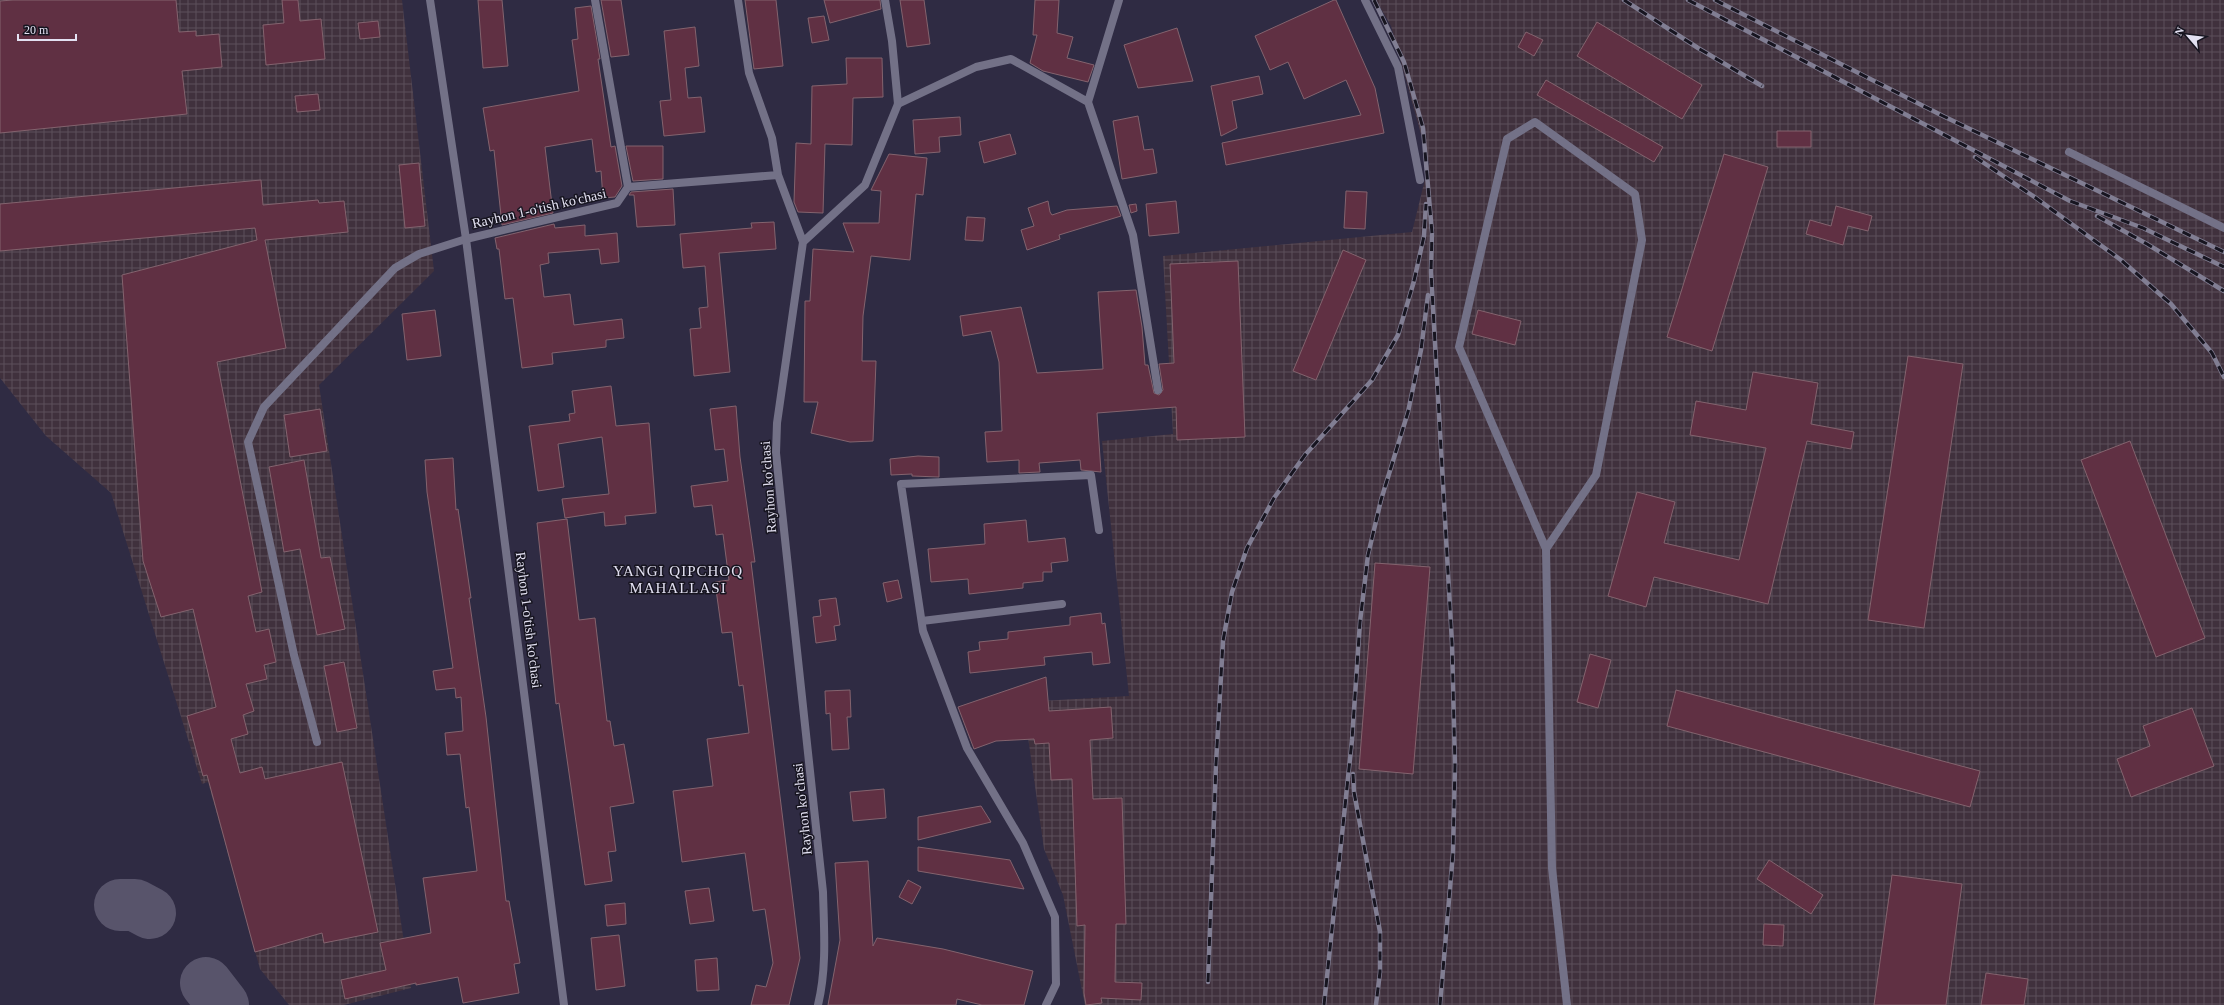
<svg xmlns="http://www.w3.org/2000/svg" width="2224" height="1005" font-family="Georgia,serif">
	<defs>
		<pattern id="industrial-grid" width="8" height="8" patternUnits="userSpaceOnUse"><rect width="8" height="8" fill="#40313d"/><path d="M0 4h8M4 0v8" fill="none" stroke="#5b4f5a"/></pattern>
	</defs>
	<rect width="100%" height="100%" fill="#2f2b43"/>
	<path fill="url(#industrial-grid)" d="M0,0H402L434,271L319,385L411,988L344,1005H289L260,969L208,782L202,784L111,493L46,436L0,378Z
		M1376,0H2224V1005H1085L1063,895L1044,849L1023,702L1129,696L1102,441L1173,434L1163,256L1412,232L1429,163L1391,26Z"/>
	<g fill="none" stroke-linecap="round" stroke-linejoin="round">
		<path stroke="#58546b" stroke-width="52" d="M120,905H135L150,913
			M206,983L223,1005"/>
	</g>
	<path fill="#603043" stroke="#83636e" d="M13,0H176L179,32L196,31V36L219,34L222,67L182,71L187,114L0,133V1Z
		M282,0H298L300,21L321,19L325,59L266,65L263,25L284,23Z
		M478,0H502L508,66L483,68Z
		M601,0H621L629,55L611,57Z
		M745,0H776L783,66L754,69Z
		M824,0H880L881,9L830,23Z
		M900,0H924L930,44L907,47Z
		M1035,0H1059L1057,33L1073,37L1067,58L1094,65L1088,82L1043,71L1030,63L1037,35H1033Z
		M1334,0H1336L1375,88L1384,133L1226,165L1222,143L1361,115L1346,80L1304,99L1288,62L1270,70L1255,36Z
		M591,6L600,59H598L611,147L615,146L622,186L615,197L603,198L601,171L596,172L592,139L545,147L553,213L502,225L494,150L490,151L483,108L579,91L572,40L578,39L575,8Z
		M824,16L829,40L812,43L808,18Z
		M378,21L380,37L360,39L358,23Z
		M1597,22L1702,85L1682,119L1577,56Z
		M695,27L699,66L685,68L688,98L701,97L705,132L664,136L660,101L671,100L664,31Z
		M1177,28L1193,81L1138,88L1124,45Z
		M1526,32L1543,40L1534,56L1518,47Z
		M846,58H882L883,97L853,98L852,145L825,144L823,213L798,212L794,202L796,143L811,144L812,86L847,84Z
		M1259,76L1263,94L1232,101L1237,128L1221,136L1211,86Z
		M1546,80L1663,147L1654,162L1537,95Z
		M318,94L320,110L297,112L295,96Z
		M1138,116L1144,150L1153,149L1157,173L1122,179L1113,121Z
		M960,117L961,135L939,137L940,152L915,154L913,120Z
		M1777,131H1811V147H1777Z
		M1010,134L1016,154L984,163L979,142Z
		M626,146H663V179L633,181Z
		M889,154L927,158L923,195L916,194L910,260L871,256L863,316L862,361H876L873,441L850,442L811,433L818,402H804L805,301H810L813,249L854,252L843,223H879L881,191L871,190Z
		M1724,154L1768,167L1712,351L1667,337Z
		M419,163L425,226L405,228L399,165Z
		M261,180L263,205L318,200L319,203L344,201L348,232L265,240L286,348L217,362L262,592L248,596L256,632L269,629L276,662L264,665L267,679L246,684L254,711L243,715L248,734L231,739L240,773L262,767L265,779L342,762L378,932L324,943L322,933L255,952L207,775L203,776L187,716L216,707L193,609L161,617L143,561L122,275L257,240L255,228L0,251V204Z
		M673,189L675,225L637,227L634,195H629L631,192Z
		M1346,191L1367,192L1365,229L1344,228Z
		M1048,201L1050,212L1052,215L1067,210L1117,206L1121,216L1059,235L1060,239L1027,250L1021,230L1034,226L1028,208Z
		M1176,201L1179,233L1149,236L1146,204Z
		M1136,204L1137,211L1131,213L1129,205Z
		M1836,206L1872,216L1868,231L1848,226L1843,245L1806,234L1810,220L1831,226Z
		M967,217L985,218L983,241L965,240Z
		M774,222L776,249L719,253L730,372L694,376L690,329L701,328L699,308L708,307L705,266L683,268L680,234L752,228L751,223Z
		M554,224L555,228L585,225V236L617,233L619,262L601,264L599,249L548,253L549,263L540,265L544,297L570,294L574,325L622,319L624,338L606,340V347L552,353L553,364L522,368L513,298L505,299L499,249H497L495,238Z
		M1343,250L1366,260L1316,380L1293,371Z
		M1238,261L1245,437L1177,440L1176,407L1097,413L1101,472L1081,470L1080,460L1039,463L1040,472L1019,473V460L987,462L985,432L1002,431L999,362L991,331L963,336L960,316L1021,307L1037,373L1103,369L1098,292L1136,290L1142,327L1145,365H1148L1154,393L1159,395L1163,390L1159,364L1174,363L1170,264Z
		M435,310L441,356L407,360L402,314Z
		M1478,310L1521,321L1515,345L1472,334Z
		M1908,356L1963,364L1924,628L1868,620Z
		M1753,372L1818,383L1811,424L1854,432L1851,449L1807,441L1768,604L1654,577L1646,607L1608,596L1637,492L1675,502L1664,543L1739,560L1766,448L1690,435L1696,401L1746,410Z
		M611,386L616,426L649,423L656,513L625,516L626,524L605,526L604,512L565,518L562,499L609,494L602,437L558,444L564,487L538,491L529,426L570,421L569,414L575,413L572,391Z
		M736,406L740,457L755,562H751L800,958L789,1005H751L756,985L766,987L773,963L765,909L753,911L745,853L682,862L673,791L713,786L707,739L749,733L743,685L739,686L732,632L722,633L715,582L729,580L723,534L716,535L712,505L694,507L691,486L728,481L724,449L715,450L710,409Z
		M320,409L327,451L290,457L284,415Z
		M2130,441L2205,638L2156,657L2081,460Z
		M918,456L939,457V477L912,476V474L891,475L890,459Z
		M453,458L456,510L458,509L471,598H469L486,717L506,901H509L520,963L514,964L519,993L463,1003L458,977L416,985V983L345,999L341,980L386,970L380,943L431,933L423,878L477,871L469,807L466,808L460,754L447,755L445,733L463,731L461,697L456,698L455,688L436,690L433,671L453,668L427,492L425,460Z
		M304,460L321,558L330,557L345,629L317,635L300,549L284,552L269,467Z
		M567,519L579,620L595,618L607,721H610L614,746L624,744L634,803L610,807L616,851L608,852L612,881L585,885L559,703L556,704L537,523Z
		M1026,520L1028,542L1065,538L1068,561L1051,563L1052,572H1043V581L1023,583V588L969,594L968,579L931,582L928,549L985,544L984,524Z
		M1375,563L1430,567L1413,774L1359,769Z
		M898,580L902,598L887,602L883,583Z
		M836,598L840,625L834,626L836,640L816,643L813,617L821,616L819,600Z
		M1101,613L1102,624L1105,623L1110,663L1093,665L1092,652L1044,657L1045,665L970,673L968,652L980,650L979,642L1008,639V632L1070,625V617Z
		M1590,654L1611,660L1598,708L1577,702Z
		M344,662L357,728L337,732L324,666Z
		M1046,677L1049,711L1111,707L1113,738L1090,740L1093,799L1122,798L1126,924H1116L1115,982L1142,983L1141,1000L1101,998L1102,1003L1086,1005L1084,993L1085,925L1077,926L1072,779L1051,780L1049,743L1035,744L1034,739L996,741L974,749L958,707Z
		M850,690L851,717H847L849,749L832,750L830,713L826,714L825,691Z
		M1676,690L1980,771L1970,807L1667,726Z
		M2192,708L2214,766L2131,797L2117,759L2150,746L2143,726Z
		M884,789L886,818L853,821L850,792Z
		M981,806L991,822L918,840V817Z
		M918,847L1010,860L1024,889L918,871Z
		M1769,860L1823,895L1811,914L1757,879Z
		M868,861L873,946L877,938L943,949L1033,971L1024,1005H982L957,999L956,1005H828L840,940L835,863Z
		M1892,875L1962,884L1946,1005H1874Z
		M908,880L921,887L912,904L899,897Z
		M709,888L714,921L690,924L685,891Z
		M625,903L626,924L607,926L605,905Z
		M1764,924L1784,925L1783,946L1763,945Z
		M619,935L625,986L596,990L591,938Z
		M717,958L719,990L697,991L695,960Z
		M1986,973L2028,979L2024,1005H1981Z"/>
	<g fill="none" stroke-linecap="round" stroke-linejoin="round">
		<path stroke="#737187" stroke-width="8" d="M1088,102L1119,0
			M898,104L976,67L1011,59L1088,102L1133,235L1158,390
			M2069,152L2224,228
			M1546,549L1596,475L1642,240L1635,194L1535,122L1507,139L1459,347L1546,549L1552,868L1567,1005
			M922,621L1062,604
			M317,742L294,655L248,442L264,407L395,268L419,254L466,239"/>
		<path stroke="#737187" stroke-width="8" d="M595,0L628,187
			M738,0L749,73L772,138L778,175L803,242
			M1365,0L1398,67L1420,180
			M466,239L617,203L628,187L778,175
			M818,1005C827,968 824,930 823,892L781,502L776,453L777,423L803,242L865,185L898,104L892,41L885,0
			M1046,1005L1056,984L1055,917L1023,843L967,748L923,631L901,484L1091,475L1099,530"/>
		<path stroke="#737187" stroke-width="8" d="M430,0L466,239L564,1005"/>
		<defs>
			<path id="rail" d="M1374,0L1404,62L1423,128L1432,233L1431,272L1452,643L1455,765L1453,853L1440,1005
				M1624,0L1698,48L1762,86
				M1688,0L2070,201L2143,228L2224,267
				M1715,0L1943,116L2224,252
				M1975,157L2036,198L2121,260L2171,304L2212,353L2224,377
				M2097,216L2147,244L2224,291
				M1353,774L1354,792L1380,932V972L1376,1005
				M1208,982L1216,764L1223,641L1232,592L1247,548L1274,498L1305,455L1372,380L1398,335L1414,281L1424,236L1426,204
				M1324,1005L1352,740L1360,622L1368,555L1381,500L1408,412L1421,350L1428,295"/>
		</defs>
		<use href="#rail" stroke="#817e93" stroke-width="4.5"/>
		<use href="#rail" stroke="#171520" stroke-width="3" stroke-dasharray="9" stroke-linecap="butt"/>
	</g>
	<g text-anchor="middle" stroke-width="3" stroke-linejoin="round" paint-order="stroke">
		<g font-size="14" fill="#e3e1f2" stroke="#171520">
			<text transform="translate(539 208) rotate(-13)" y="5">Rayhon 1-o'tish ko'chasi</text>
			<text transform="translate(768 487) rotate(-94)" y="5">Rayhon ko'chasi</text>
			<text transform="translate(529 620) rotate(83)" y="5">Rayhon 1-o'tish ko'chasi</text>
			<text transform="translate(802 809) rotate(-96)" y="5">Rayhon ko'chasi</text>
		</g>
		<g font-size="15" letter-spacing="1" fill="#e3e1f2" stroke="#171520">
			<text x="678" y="576">YANGI QIPCHOQ<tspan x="678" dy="17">MAHALLASI</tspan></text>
		</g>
	</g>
	<g transform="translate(2188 36) rotate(298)" stroke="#171520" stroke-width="3" paint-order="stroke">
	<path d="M0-3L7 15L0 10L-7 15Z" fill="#e3e1f2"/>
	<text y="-6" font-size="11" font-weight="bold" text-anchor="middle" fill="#e3e1f2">N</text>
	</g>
	<path d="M18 34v6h58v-6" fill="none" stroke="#e3e1f2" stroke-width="2"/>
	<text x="24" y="34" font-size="12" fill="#e3e1f2" stroke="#171520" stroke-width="3" paint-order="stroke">20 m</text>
</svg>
